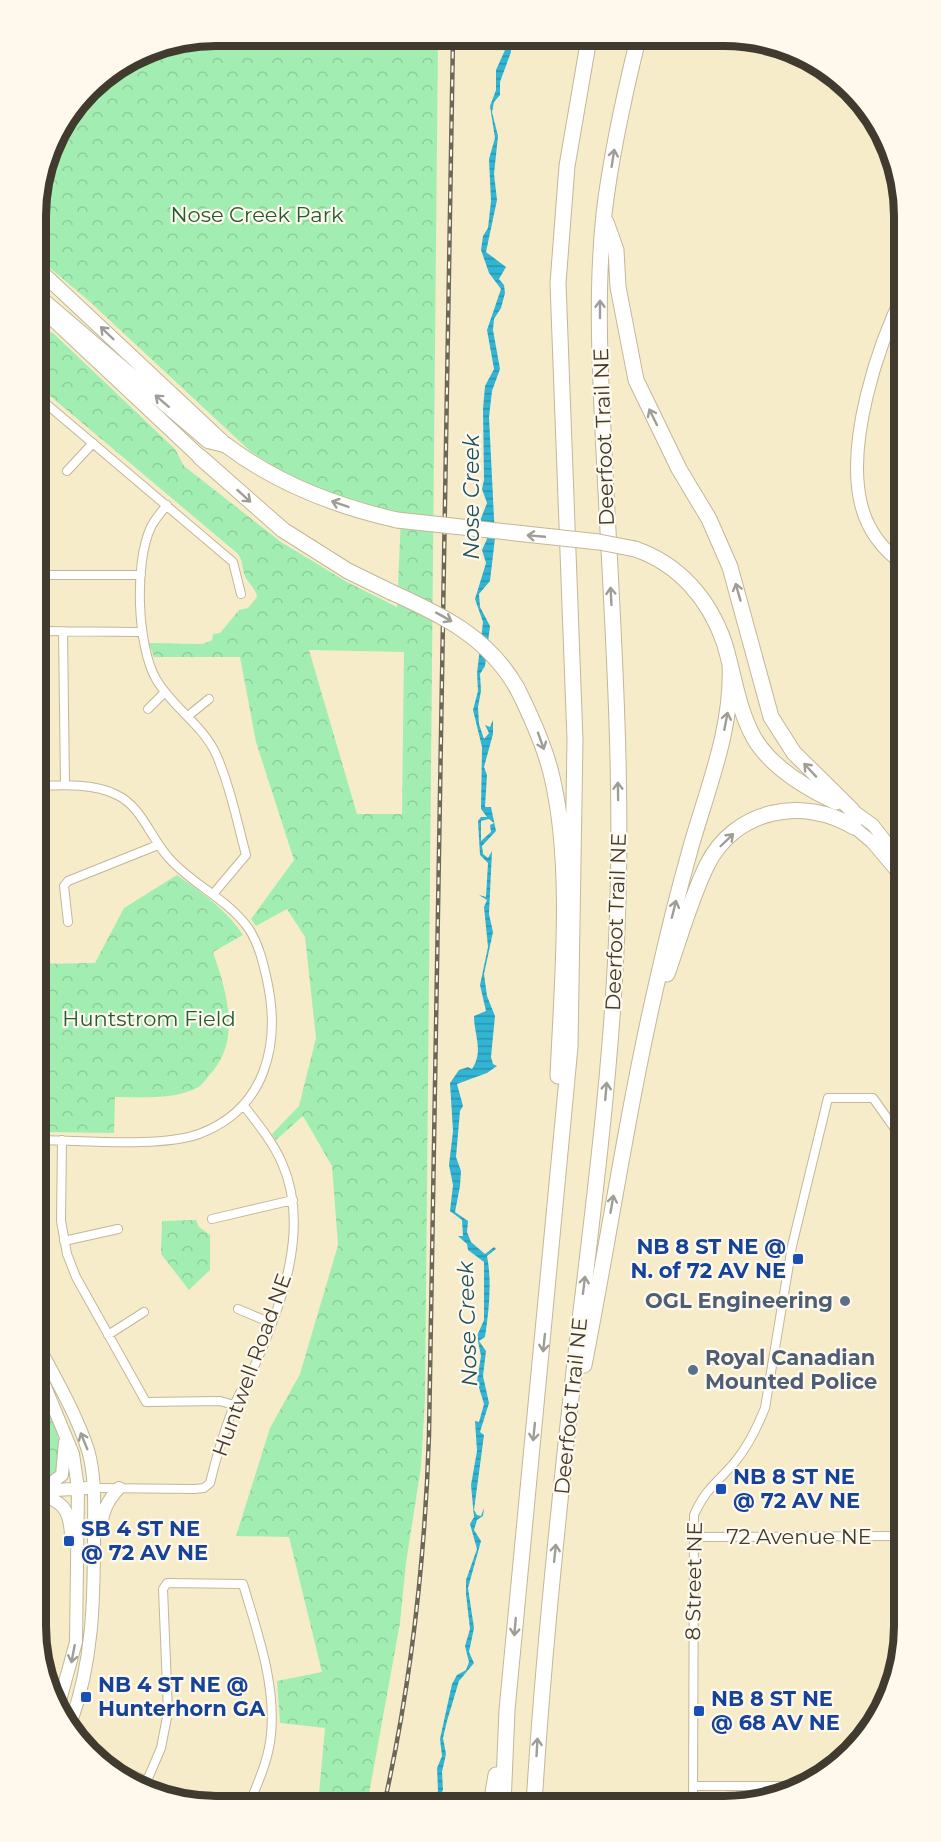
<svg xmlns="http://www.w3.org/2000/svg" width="941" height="1842" font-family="Montserrat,sans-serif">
	<defs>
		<pattern id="park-crowns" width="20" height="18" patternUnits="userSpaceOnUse" patternTransform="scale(1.5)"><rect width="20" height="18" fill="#a2eeb2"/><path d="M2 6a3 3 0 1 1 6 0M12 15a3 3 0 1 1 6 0" fill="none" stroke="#8dcd99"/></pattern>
		<pattern id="water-rules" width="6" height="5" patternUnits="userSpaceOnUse" patternTransform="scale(1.5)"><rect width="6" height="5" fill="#32b5d4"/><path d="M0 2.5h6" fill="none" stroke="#2c94ac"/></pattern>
	</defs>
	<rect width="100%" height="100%" fill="#f7ecca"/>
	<path fill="url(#park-crowns)" fill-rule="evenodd" d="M216,36L438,37L425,1399L421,1467L406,1563L400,1623L367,1805H318L325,1728L280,1723L277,1681L322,1672L289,1537L236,1536L270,1428L300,1374L338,1245L332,1166L303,1116L276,1140L272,1134L299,1106L316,1038L305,937L287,909L256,926L251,919L294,860L256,742L240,657H154L149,643L203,644L212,640L213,634L220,633L239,610L248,608L257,597C256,588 248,584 245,576C241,567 244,561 237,553L49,395L37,390V333L44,330L53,333L175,449L184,466L281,542L347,582L397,607L401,517L327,494L285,474L250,451L89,301L37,257L38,193L55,136L97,81L147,50ZM309,650L404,652L402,814H357Z
		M177,875C202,893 226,909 243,935L213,952C226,990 241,1037 213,1071C208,1076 203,1085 197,1088C172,1100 142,1097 115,1097L114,1133L37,1132V964L95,963L124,908Z
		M196,1220L199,1227L210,1235V1270L189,1290L161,1254L162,1221Z
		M36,1376C48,1408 70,1445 54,1477L36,1483Z"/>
	<path fill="url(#water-rules)" fill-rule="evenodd" d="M505,38H510L511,52L500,82V95L494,102L492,112L498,136L494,174L497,200L486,252L506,267L499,279L504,285L505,293L501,308L494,319L493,330L500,369L492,391L489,417L495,538L490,581L479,594L480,607L490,626L485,666L480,674L481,691L478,707L479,724L484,739L489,733L485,725L490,727L493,720V734L484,767L487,775L485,807H491L496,831L482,846L483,854L488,858L492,851L489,914L493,932L484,974L487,996L495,1016L491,1057L493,1064L497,1066L487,1073L457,1084L463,1106L460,1111L456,1157L461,1171L460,1186L455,1212L468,1221L467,1232L471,1242L485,1254L494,1247L496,1249L487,1256C492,1281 489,1311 485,1337L479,1341L486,1351L483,1376L489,1403L480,1432L484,1435L474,1510L477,1515L481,1516L484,1508L483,1516L477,1520L474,1530L481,1541L468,1588L474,1628L469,1652L474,1663L459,1681L447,1721L443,1738L446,1754L442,1772L443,1790L435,1805H430L438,1791L437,1768L442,1756L440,1739L452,1684L457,1675L466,1670L469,1662L465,1646L470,1629L466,1594V1580L477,1549L470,1524L474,1517L471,1485L477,1451L475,1421L479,1422L484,1404L477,1381L481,1356L477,1336L484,1320V1262L468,1250L467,1244L458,1236H463L462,1220L450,1211L453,1185L449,1165L453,1131L450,1083L459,1070L468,1067L472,1069C484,1051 474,1035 474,1016L486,1011L480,985L488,947L484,907L487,900L479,895L486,897L488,863L480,855L478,821L481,817H487L481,809L482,747L473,710L478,691L477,673L483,622L475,599L486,563L482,550L487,539L480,521L487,503L482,489L484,480L483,409L485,386L494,369L487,330L501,289L489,273L481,250L483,236L488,228L491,201L489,159L495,138L490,106L496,90V70L505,50L503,40ZM489,819L494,823L490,825L491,832L481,841V821Z"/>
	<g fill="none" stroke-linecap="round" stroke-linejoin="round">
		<defs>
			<path id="street" d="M37,396L233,562L241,594
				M67,471L93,443
				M167,505C161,512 155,519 151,527C134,562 137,646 156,679C172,707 202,724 216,754C230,786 237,821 246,855L214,893
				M37,575H141
				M37,631L141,632
				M63,631L65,785
				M148,709L165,692
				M188,716L209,699
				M68,922L64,886L68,881L158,845
				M37,1140C80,1140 160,1148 199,1134C266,1109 281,1044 267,980C263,962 259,945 249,929C227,898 192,885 168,857C150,837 142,807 117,795C94,783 62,785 37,786
				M62,1140L61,1221L67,1254L76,1277L146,1402L220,1401L234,1405
				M212,1219L293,1200
				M64,1241L118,1229
				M238,1309L271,1323
				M108,1335L144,1312
				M94,1488L195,1489L204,1488L210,1483C216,1458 224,1432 233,1408C238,1394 248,1381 254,1367C281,1307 311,1228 282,1163C273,1142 258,1124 244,1106
				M692,1537L905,1536
				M96,1759L147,1781
				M694,1786H803
				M143,1790L161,1748L168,1712L163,1589L167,1583L243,1584C257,1631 276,1684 271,1734C269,1759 258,1782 249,1805
				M693,1806L694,1515C706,1488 717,1483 735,1462C749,1445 757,1428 765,1408L792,1246L828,1098H873L905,1143"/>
			<path id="secondary" d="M905,566C884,551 867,530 861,504C846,443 877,346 905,291
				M852,810L873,825L905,866
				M854,827L872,842L905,881
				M36,1347L41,1351C58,1383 77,1416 88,1450C96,1478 94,1508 94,1537C94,1600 93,1661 71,1722
				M36,1365L73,1454L78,1488L76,1642L59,1704
				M41,1491L87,1488
				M39,1492L62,1475L65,1442
				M36,1493C62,1501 70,1508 71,1536
				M101,1529C102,1512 107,1501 119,1488"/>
			<path id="primary" d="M37,268L226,445
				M37,295L208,441L224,445
				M37,304L200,457"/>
			<path id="highway" d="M606,222L616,250L618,287L636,380L679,469L709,519L730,567L771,717L794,753L852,810
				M226,445C276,483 335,506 397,520
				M200,457L283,530L348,571L391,592
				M635,549C679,564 709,599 724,642C734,674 737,707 754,738C771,767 806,788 836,802
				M517,688C531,716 545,746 552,777C573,866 562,983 558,1076
				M667,974C680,938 690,900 707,865C735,809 803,796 854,827
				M584,1365C610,1233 629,1100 660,969C669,929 679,889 690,850C707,789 733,729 730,664
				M491,1805L496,1775
				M503,1805L507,1710L570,1047L575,740L558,283L567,166L589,38
				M534,1805C543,1654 559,1503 576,1353C594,1202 614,1052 618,900C622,757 612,614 605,472C601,386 595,299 604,214C611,154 624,96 638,39"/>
		</defs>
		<use href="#street" stroke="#c2b797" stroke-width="10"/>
		<use href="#secondary" stroke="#c2b797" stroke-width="14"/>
		<use href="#primary" stroke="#c2b797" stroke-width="16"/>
		<use href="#highway" stroke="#c2b797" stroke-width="17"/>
		<use href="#street" stroke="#fff" stroke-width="8"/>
		<use href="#secondary" stroke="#fff" stroke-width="12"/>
		<use href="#primary" stroke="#fff" stroke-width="14"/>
		<use href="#highway" stroke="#fff" stroke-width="15"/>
		<defs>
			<path id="rail" d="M384,1805C411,1684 425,1560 429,1435L453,37"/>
		</defs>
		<use href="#rail" stroke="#6d6755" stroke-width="4.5"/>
		<use href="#rail" stroke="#fef9ec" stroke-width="2" stroke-dasharray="7" stroke-linecap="butt"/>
		<defs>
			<path id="highway-bridge" d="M397,520L599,542L635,549
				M391,592C442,615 488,637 517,688"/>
		</defs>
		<use href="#highway-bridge" stroke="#c2b797" stroke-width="17" stroke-linecap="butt"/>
		<use href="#highway-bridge" stroke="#fff" stroke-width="15"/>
	</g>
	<defs><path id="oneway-shaft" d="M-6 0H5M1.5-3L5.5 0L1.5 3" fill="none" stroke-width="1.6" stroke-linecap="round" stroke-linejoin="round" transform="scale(1.5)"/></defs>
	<g stroke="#a09d96">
		<use href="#oneway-shaft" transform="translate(613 158) rotate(-81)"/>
		<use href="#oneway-shaft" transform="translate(600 309) rotate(-90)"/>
		<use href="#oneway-shaft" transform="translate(107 333) rotate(-136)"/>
		<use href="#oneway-shaft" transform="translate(162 401) rotate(-139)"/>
		<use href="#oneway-shaft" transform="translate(653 417) rotate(-116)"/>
		<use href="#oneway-shaft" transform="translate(244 496) rotate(42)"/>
		<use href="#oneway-shaft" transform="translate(340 504) rotate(-161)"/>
		<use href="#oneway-shaft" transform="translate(536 536) rotate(-175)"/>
		<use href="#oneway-shaft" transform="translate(738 592) rotate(-106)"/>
		<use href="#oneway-shaft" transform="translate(611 596) rotate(-93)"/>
		<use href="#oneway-shaft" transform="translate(444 617) rotate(29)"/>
		<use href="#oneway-shaft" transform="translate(726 721) rotate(-79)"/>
		<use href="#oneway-shaft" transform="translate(541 741) rotate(70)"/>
		<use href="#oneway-shaft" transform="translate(810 770) rotate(-133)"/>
		<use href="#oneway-shaft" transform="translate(618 791) rotate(-91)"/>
		<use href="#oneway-shaft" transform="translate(727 840) rotate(-44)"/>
		<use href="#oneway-shaft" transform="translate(674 909) rotate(-76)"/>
		<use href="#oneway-shaft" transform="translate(606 1091) rotate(-85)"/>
		<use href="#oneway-shaft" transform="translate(612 1204) rotate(-80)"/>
		<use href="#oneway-shaft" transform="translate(584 1285) rotate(-83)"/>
		<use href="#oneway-shaft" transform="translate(544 1343) rotate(96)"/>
		<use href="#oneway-shaft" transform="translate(534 1432) rotate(96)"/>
		<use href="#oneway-shaft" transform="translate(84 1441) rotate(-112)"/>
		<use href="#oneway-shaft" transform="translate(555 1553) rotate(-84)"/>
		<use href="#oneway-shaft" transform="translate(515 1627) rotate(95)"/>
		<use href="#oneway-shaft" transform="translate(73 1654) rotate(101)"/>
		<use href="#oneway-shaft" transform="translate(537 1747) rotate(-87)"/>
	</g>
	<g fill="#1a4fb4" stroke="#fef9ec" stroke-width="2">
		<rect x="792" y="1253" width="12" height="12" rx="3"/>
		<rect x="715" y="1483" width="12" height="12" rx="3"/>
		<rect x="63" y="1535" width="12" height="12" rx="3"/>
		<rect x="80" y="1691" width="12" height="12" rx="3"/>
		<rect x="693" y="1705" width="12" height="12" rx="3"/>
	</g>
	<g fill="#5c6f8a" stroke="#fef9ec" stroke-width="2">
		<circle cx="845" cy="1301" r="6"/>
		<circle cx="693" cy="1370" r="6"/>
	</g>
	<g text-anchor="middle" stroke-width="4.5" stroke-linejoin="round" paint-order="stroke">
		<g font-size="21" fill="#235b33" stroke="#fef9ec">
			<text x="257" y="222">Nose Creek Park</text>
			<text x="149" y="1026">Huntstrom Field</text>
		</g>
		<g font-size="21" fill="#403b2e" stroke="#fef9ec">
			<text transform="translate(604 437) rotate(-92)" y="7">Deerfoot Trail NE</text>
			<text transform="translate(616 922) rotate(-88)" y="7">Deerfoot Trail NE</text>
			<text transform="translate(252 1365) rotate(-70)" y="7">Huntwell Road NE</text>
			<text transform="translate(571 1406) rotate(-84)" y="7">Deerfoot Trail NE</text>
			<text x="799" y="1544">72 Avenue NE</text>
			<text transform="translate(694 1581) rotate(-89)" y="7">8 Street NE</text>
		</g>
		<g font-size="21" font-weight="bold" fill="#164399" stroke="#fef9ec" text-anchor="start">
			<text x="786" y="1254" text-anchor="end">NB 8 ST NE @<tspan x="786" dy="24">N. of 72 AV NE</tspan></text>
			<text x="733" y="1484">NB 8 ST NE<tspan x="733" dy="24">@ 72 AV NE</tspan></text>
			<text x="81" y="1536">SB 4 ST NE<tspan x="81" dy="24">@ 72 AV NE</tspan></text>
			<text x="98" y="1692">NB 4 ST NE @<tspan x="98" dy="24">Hunterhorn GA</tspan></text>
			<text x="711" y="1706">NB 8 ST NE<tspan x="711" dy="24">@ 68 AV NE</tspan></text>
		</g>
		<g font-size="21" font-weight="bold" fill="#4e5e75" stroke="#fef9ec" text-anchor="end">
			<text x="833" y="1308">OGL Engineering</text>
			<text x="705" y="1365" text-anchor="start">Royal Canadian<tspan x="705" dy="24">Mounted Police</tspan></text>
		</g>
		<g font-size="22" font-style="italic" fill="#1e525f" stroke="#fef9ec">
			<text transform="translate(471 497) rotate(-90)" y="8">Nose Creek</text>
			<text transform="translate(467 1324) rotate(-92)" y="8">Nose Creek</text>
		</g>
	</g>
	<path d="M0 0H941V1842H0ZM216 46H724A170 170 0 0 1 894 216V1626A170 170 0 0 1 724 1796H216A170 170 0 0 1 46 1626V216A170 170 0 0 1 216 46Z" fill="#fef9ec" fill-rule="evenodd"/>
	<path fill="none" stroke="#403b2e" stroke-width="8" d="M216 46H724A170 170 0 0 1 894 216V1626A170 170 0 0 1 724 1796H216A170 170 0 0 1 46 1626V216A170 170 0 0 1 216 46Z"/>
</svg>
